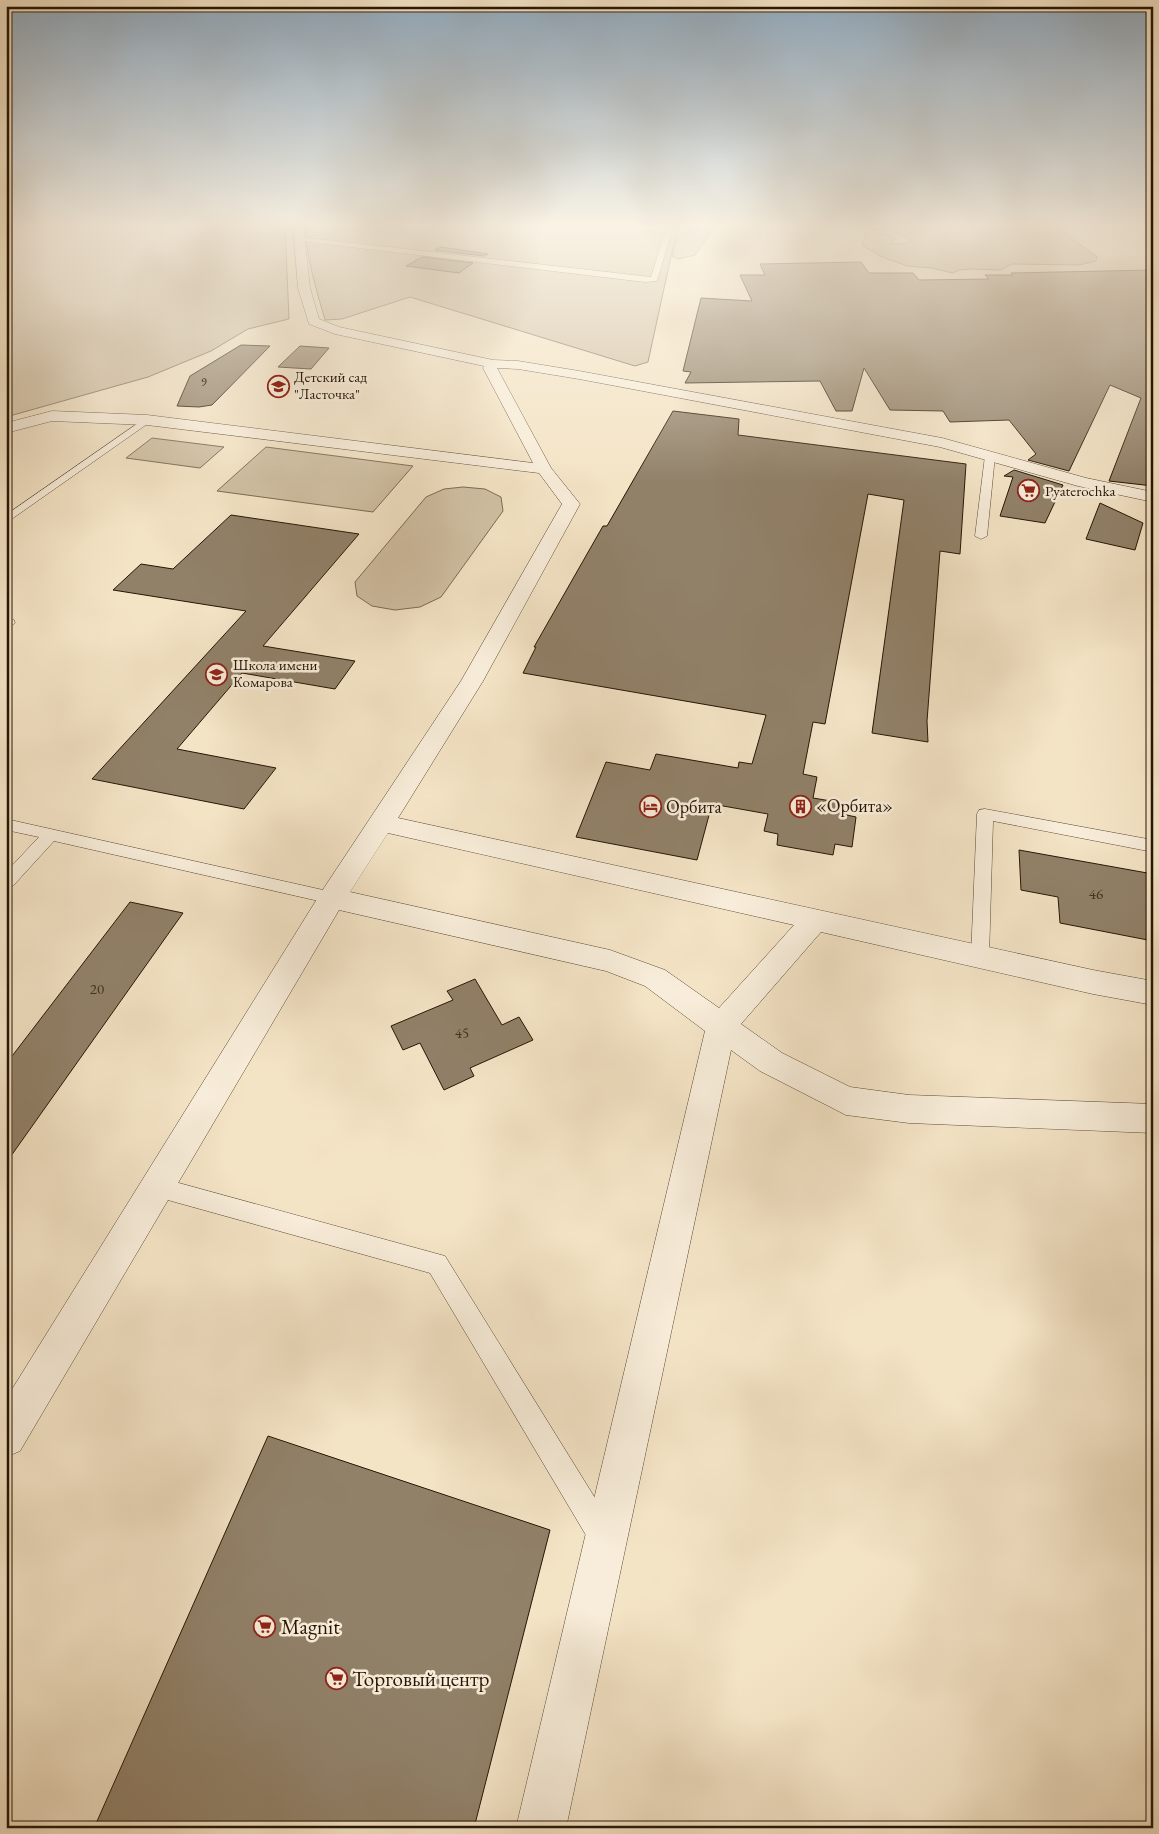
<svg xmlns="http://www.w3.org/2000/svg" width="1159" height="1834" font-family="'EB Garamond',serif">
	<rect width="100%" height="100%" fill="#f4e4c6"/>
	<filter id="stains"><feTurbulence type="fractalNoise" baseFrequency=".004" numOctaves="4"/><feColorMatrix values="0 0 0 0 .2 0 0 0 0 .09 0 0 0 0 .02 0 0 0 .5 -.17"/></filter>
	<radialGradient id="worn" r=".72"><stop offset=".6" stop-color="#630" stop-opacity="0"/><stop offset="1" stop-color="#630" stop-opacity=".3"/></radialGradient>
	<path fill="#d1c1a5" stroke="#7c6b54" d="M6,224H285L289,319L248,329L211,351L148,377L6,417Z
		M305,224H678L648,362L635,366L410,297L342,319L325,320C316,289 306,256 305,224Z
		M681,224H719L714,228L695,255L678,259L672,256Z
		M867,224H1052L1097,257L1096,261L1079,265L1012,264L1000,270L972,269L959,270L953,273L932,268L907,266L880,256L862,245L866,234C877,233 885,232 895,239L890,244H901L910,242C904,229 879,233 867,226Z
		M152,438L224,447L200,468L126,458Z
		M266,447L413,466L373,512L217,491Z
		M463,487L485,489L501,497L503,511L441,597L420,607L395,610L372,606L357,596L355,582L426,497L444,489Z"/>
	<path fill="#918169" stroke="#261504" d="M441,247L488,254L484,256L435,250Z
		M422,257L473,263L459,273L406,266Z
		M861,262L869,273H913L919,280L989,279L985,275H1013L1011,273L1153,270V486L1109,481L1141,398L1110,385L1069,471L1028,460L1036,454L1009,420L950,422L943,411L890,410L864,368L852,411H836L820,381L685,383L691,372L683,371L701,298L752,301L740,275H765L760,264Z
		M241,345L270,346L212,405L199,407L177,406L190,376Z
		M300,346L329,348L311,369L278,367Z
		M673,411L739,419L738,435L966,464L960,554L940,551L927,721L928,742L872,733L904,500L868,494L825,724L813,722L803,774L817,777L813,798L843,803L842,814L856,817L852,847L835,844L833,855L777,845L778,834L764,831L768,814L712,804L697,860L576,837L606,762L650,770L656,754L738,768L739,762L752,764L766,715L523,673L536,647H534L603,526H607Z
		M1014,470L1063,485L1045,523L1000,516L1013,477L1004,476Z
		M1100,503L1143,523L1135,550L1086,539Z
		M231,515L359,534L263,646L355,661L335,689L242,673L177,749L276,768L244,809L92,779L246,611L113,590L141,564L173,569Z
		M1019,850L1153,874V941L1060,923L1058,897L1021,890Z
		M130,902L183,913L6,1163V1064Z
		M475,979L502,1025L519,1017L533,1040L470,1068L474,1076L444,1090L420,1043L403,1050L391,1026L453,1000L447,991Z
		M268,1436L550,1530L474,1828H94Z"/>
	<g fill="none" stroke-linecap="round" stroke-linejoin="round">
		<defs>
			<path id="lane" d="M587,224L667,228L668,224H674L657,281L645,282L300,241L297,239L300,237L651,277L665,232L590,226Z
				M147,417L152,420L150,422L6,523V515Z
				M990,453L995,456L987,536L981,539L975,536L985,456Z
				M6,618L14,620L15,623L6,629Z
				M985,809L1153,840V852L993,821L989,957L986,962L980,964L974,962L971,957L977,814L979,810Z
				M6,819L332,892L338,893L341,898L338,903L332,904L54,841L12,887L6,889V872L39,837L6,830Z
				M157,1177L445,1256L613,1527L617,1537L613,1547L603,1551L593,1547L430,1273L157,1197L149,1194L146,1187L149,1180Z"/>
			<path id="street" d="M293,224H303L310,288L319,319L339,327L493,360L518,361L579,371L942,438L1086,478L1153,492V502L1078,486L940,447L579,379L518,369L497,368L551,468L580,504L483,681L398,818L1093,970L1153,981V1005L1093,994L821,932L741,1024L782,1053L850,1087L909,1095L1153,1104V1133L909,1123L846,1115L760,1071L731,1050L566,1828H516L705,1031L645,986L606,971L339,910L20,1451L6,1457V1399L322,891L461,681L562,504L539,473L147,425L52,421L6,433V423L52,411L147,415L533,463L483,368L484,366L335,334L309,324L298,288ZM388,833L794,925L719,1008L665,970L610,950L350,892Z"/>
		</defs>
		<use href="#lane" stroke="#5a4934" stroke-width="1"/>
		<use href="#street" stroke="#5a4934" stroke-width="1"/>
		<use href="#lane" fill="#f8edda" fill-rule="evenodd"/>
		<use href="#street" fill="#f8edda" fill-rule="evenodd"/>
	</g>
	<linearGradient id="sky" x2="0" y2="1"><stop stop-color="#91abc0"/><stop offset="0.47" stop-color="#faf3e5"/><stop offset="1" stop-color="#faf3e5" stop-opacity="0"/></linearGradient>
	<rect width="1159" height="481" fill="url(#sky)"/>
	<defs>
		<symbol id="school-ring" viewBox="-11 -11 22 22"><circle r="9.5" fill="#f8edda" stroke="#8f2418" stroke-width="1.5"/><path d="M0-5L7-2L0 1L-7-2ZM-4 1L0 2.5L4 1V4Q0 6-4 4Z" fill="#8f2418"/></symbol>
		<symbol id="supermarket-ring" viewBox="-11 -11 22 22"><circle r="9.5" fill="#f8edda" stroke="#8f2418" stroke-width="1.5"/><path d="M-6-5.5h2.5l.6 2H6L4.5 2H-2.5L-4.4-4H-6ZM-1.5 3.2a1.3 1.3 0 1 0 .1 0ZM3 3.2a1.3 1.3 0 1 0 .1 0Z" fill="#8f2418"/></symbol>
		<symbol id="building-ring" viewBox="-11 -11 22 22"><circle r="9.5" fill="#f8edda" stroke="#8f2418" stroke-width="1.5"/><path d="M-4-6H4V6H1V3H-1V6H-4ZM-2.5-4.3h1.7v1.8h-1.7ZM.8-4.3h1.7v1.8H.8ZM-2.5-1h1.7V.8h-1.7ZM.8-1h1.7V.8H.8Z" fill="#8f2418"/></symbol>
		<symbol id="hotel-ring" viewBox="-11 -11 22 22"><circle r="9.5" fill="#f8edda" stroke="#8f2418" stroke-width="1.5"/><path d="M-6-4.5h1.5V1H6V5H4.5V3h-9V5H-6ZM-4 0a1.8 1.8 0 1 1 3.6 0ZM.5 0V-2.5h3Q6-2.5 6 0Z" fill="#8f2418"/></symbol>
	</defs>
	<g fill-rule="evenodd">
		<use href="#school-ring" x="266" y="374" width="25" height="25"/>
		<use href="#supermarket-ring" x="1016" y="478" width="25" height="25"/>
		<use href="#school-ring" x="204" y="662" width="25" height="25"/>
		<use href="#building-ring" x="788" y="794" width="25" height="25"/>
		<use href="#hotel-ring" x="638" y="794" width="25" height="25"/>
		<use href="#supermarket-ring" x="252" y="1614" width="25" height="25"/>
		<use href="#supermarket-ring" x="324" y="1666" width="25" height="25"/>
	</g>
	<g text-anchor="middle" stroke-width="5" stroke-linejoin="round" paint-order="stroke">
		<g font-size="12" fill="#41301d">
			<text x="204" y="386">9</text>
		</g>
		<g font-size="15" fill="#261504" stroke="#f8edda" text-anchor="start">
			<text x="294" y="382">Детский сад<tspan x="294" dy="17">"Ласточка"</tspan></text>
			<text x="1045" y="496">Pyaterochka</text>
			<text x="233" y="670">Школа имени<tspan x="233" dy="17">Комарова</tspan></text>
		</g>
		<g font-size="15" fill="#41301d">
			<text x="1096" y="899">46</text>
			<text x="97" y="994">20</text>
			<text x="462" y="1038">45</text>
		</g>
		<g font-size="18" fill="#261504" stroke="#f8edda" text-anchor="start">
			<text x="816" y="812">«Орбита»</text>
			<text x="666" y="813">Орбита</text>
		</g>
		<g font-size="21" fill="#261504" stroke="#f8edda" text-anchor="start">
			<text x="281" y="1634">Magnit</text>
			<text x="352" y="1686">Торговый центр</text>
		</g>
	</g>
	<rect width="1159" height="1834" fill="none" stroke="#f4e4c6" stroke-width="25"/>
	<rect x="8" y="8" width="1144" height="1819" fill="none" stroke="#261504" stroke-width="2.5"/>
	<rect x="12" y="12" width="1134" height="1809" fill="none" stroke="#261504"/>
	<rect width="100%" height="100%" filter="url(#stains)"/>
	<rect width="100%" height="100%" fill="url(#worn)"/>
</svg>
